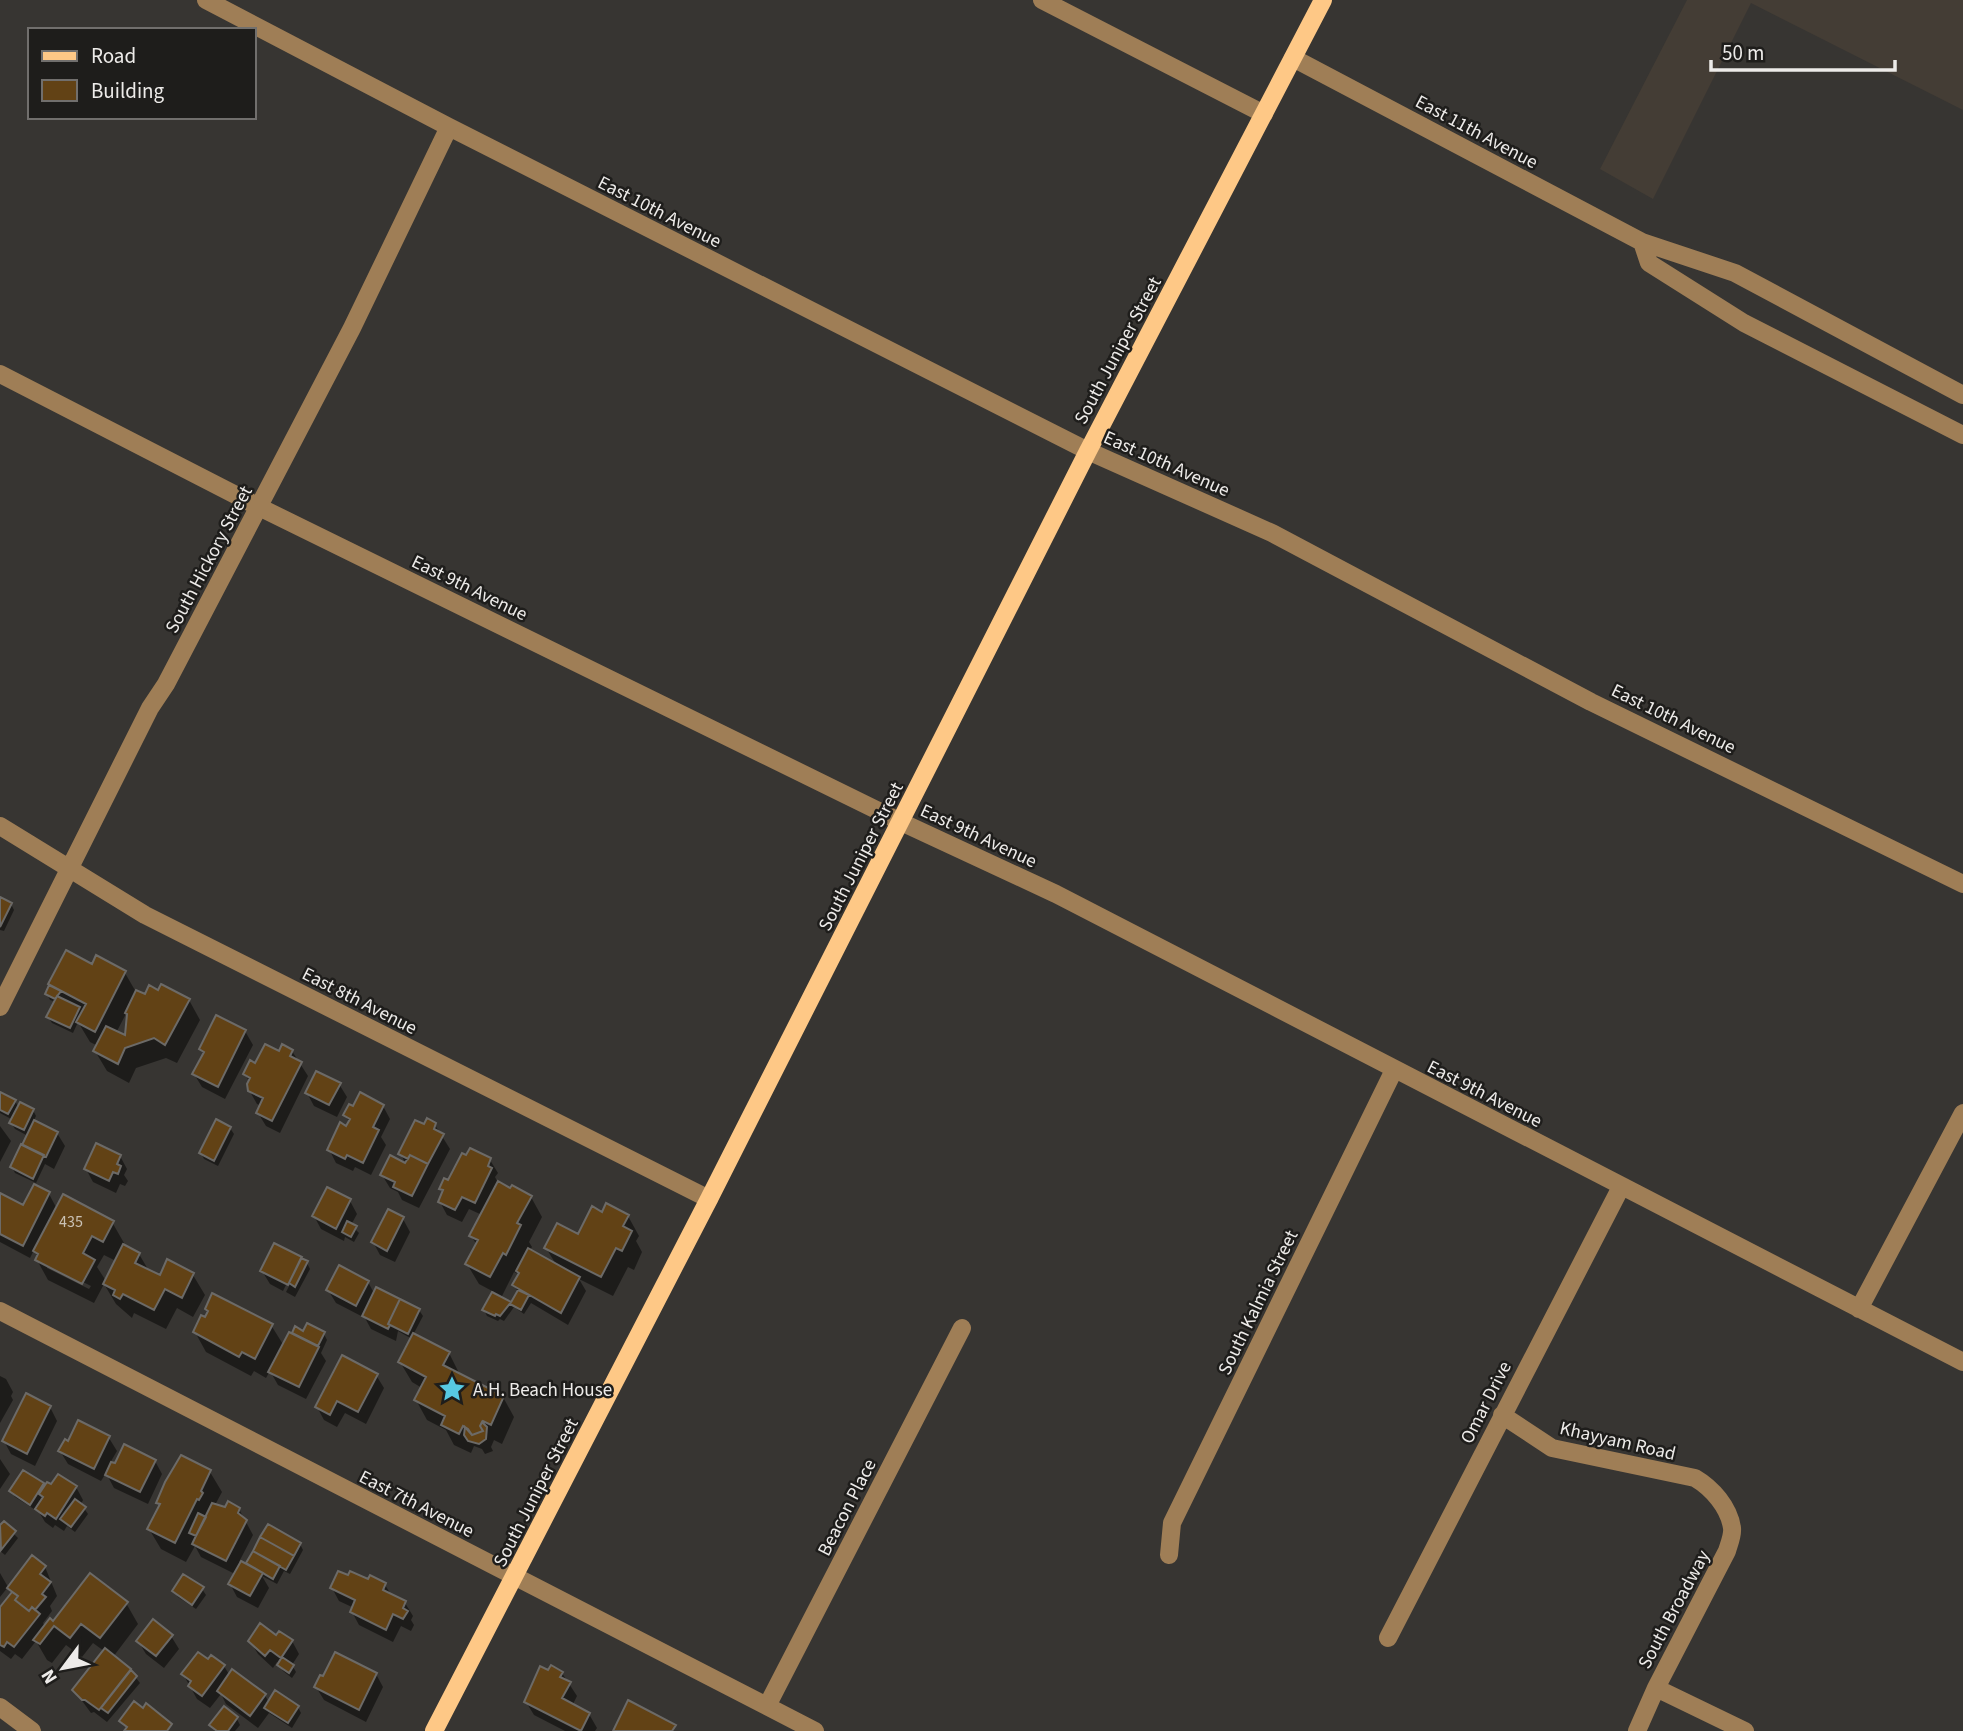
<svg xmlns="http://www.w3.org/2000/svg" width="1963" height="1731" font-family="'Source Sans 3',sans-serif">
	<rect width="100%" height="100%" fill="#373532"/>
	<path fill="#443d35" d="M1687,0H1963V110L1751,3L1653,199L1600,169Z"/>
	<path fill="#0007" fill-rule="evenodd" d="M0,899L11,904L14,910L4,931L0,930Z
		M96,958L125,973L136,992L146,996L189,1000L200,1020L177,1063L166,1058L136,1068L129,1083L107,1071L95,1051L98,1046L90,1042L78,1022L73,1033L52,1023L48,1017L56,1002L50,1000L47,994L50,984L92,966ZM129,1008L126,1038L116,1033Z
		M245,1031L253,1045L225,1099L202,1087L194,1074L204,1055L201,1049Z
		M292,1051L308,1076L280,1133L266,1126L258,1113L262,1106L257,1104L249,1090L250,1083L245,1074L280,1053Z
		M339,1084L347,1097L337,1117L314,1106L307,1093Z
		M0,1094L15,1101L19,1108L33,1110L36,1116L33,1122L57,1133L65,1146L54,1169L45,1164L36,1183L15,1173L12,1167L28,1136L15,1129L11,1123L13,1120L0,1113Z
		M383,1106L390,1119L381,1137L386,1145L371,1175L355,1167L353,1171L336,1163L329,1149L350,1123L345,1115Z
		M435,1125L450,1149L419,1208L402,1200L398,1192L390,1188L382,1175L407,1166L400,1153L424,1126Z
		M0,1126L11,1141L0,1162Z
		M230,1128L234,1134L218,1166L204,1159L201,1153Z
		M120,1156L127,1169L124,1175L128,1181L125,1186L120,1184L116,1193L93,1182L86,1169Z
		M490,1160L498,1173L495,1177L498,1183L531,1197L542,1217L529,1242L532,1247L529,1251L557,1266L546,1248L579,1236L603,1214L628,1216L639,1236L636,1241L642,1252L634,1270L628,1267L613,1296L579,1279L586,1291L568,1325L531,1303L524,1314L514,1307L504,1321L500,1319L498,1321L487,1316L484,1310L494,1292L479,1284L467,1264L477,1245L471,1236L482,1215L469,1209L462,1222L447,1215L440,1202L444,1193L441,1189ZM514,1272L520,1275L514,1285L518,1292L511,1306L501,1298Z
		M49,1194L57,1209L112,1222L124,1243L122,1246L139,1254L149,1271L160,1277L193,1275L205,1295L193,1317L177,1308L166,1329L134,1313L132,1318L116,1304L104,1284L94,1303L48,1280L37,1260L38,1257L34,1250L30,1258L0,1242V1195L24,1208ZM104,1255L116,1261L106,1281L97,1267ZM47,1264L91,1286L89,1289L47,1268Z
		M350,1201L357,1214L351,1225L359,1233L354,1242L345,1237L344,1241L321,1229L314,1216Z
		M403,1219L410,1232L395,1262L380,1255L373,1242Z
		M275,1246L307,1263L310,1269L295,1297L286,1292L300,1265L297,1263L283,1291L270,1284L262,1271Z
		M368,1282L374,1293L419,1310L423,1316L413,1335L449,1353L460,1375L503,1397L514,1417L502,1444L494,1440L491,1447L493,1451L485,1454L482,1449L474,1446L471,1453L454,1445L446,1430L427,1420L416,1400L422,1388L412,1382L400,1362L412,1339L398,1331L396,1341L371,1329L365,1318L336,1303L328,1290Z
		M206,1308L271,1325L284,1346L297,1337L294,1333L324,1334L327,1340L321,1353L326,1361L306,1399L278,1385L270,1371L266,1378L254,1371L251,1376L206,1352L195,1332L206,1319L209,1313Z
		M376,1375L384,1388L366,1424L345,1413L337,1427L324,1420L317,1407Z
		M0,1376L6,1379L13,1392L11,1396L13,1400L0,1423Z
		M50,1407L57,1421L35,1466L11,1454L4,1441Z
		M109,1438L117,1451L110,1463L155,1461L162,1474L148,1504L114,1488L106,1473L101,1481L68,1464L60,1451Z
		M0,1459L10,1474L0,1489Z
		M210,1472L222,1492L215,1505L226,1509H239L253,1535L239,1562L251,1568L248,1563L300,1544L303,1550L290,1574L284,1571L277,1584L262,1576L269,1588L258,1608L237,1597L230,1584L235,1574L201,1557L195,1546L186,1562L161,1549L149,1529L160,1506L158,1503Z
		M43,1484L45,1488L76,1487L83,1500L81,1504L88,1514L75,1532L67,1526L64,1531L55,1525L53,1528L45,1522L36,1507L34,1509L15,1497L11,1491Z
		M4,1524L18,1538L5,1555L0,1551V1529Z
		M45,1567L57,1596L50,1606L52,1611L43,1623L45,1627L126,1603L138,1624L113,1657L130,1670L140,1683L107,1722L94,1712L91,1713L74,1690L104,1651L93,1643L82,1657L66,1645L52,1663L47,1660L36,1641L22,1659L15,1654L11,1659L0,1651V1610L12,1594L9,1588Z
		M0,1573L8,1587L0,1597Z
		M369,1581L385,1585L392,1596L405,1603L413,1616L411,1620L414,1625L411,1631L401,1626L393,1642L359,1625L352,1612L354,1608L339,1601L332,1588Z
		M202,1589L206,1595L196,1609L178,1597L174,1591Z
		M171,1636L179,1649L164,1668L146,1654L138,1641Z
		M250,1641H292L299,1654L292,1665L296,1672L292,1678L283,1671L277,1662L273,1668L258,1654Z
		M212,1657L224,1666L230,1676L265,1695L269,1703L298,1707L301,1713L292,1728L269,1713L258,1728L226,1704L221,1694L210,1708L197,1699L183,1674L208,1662Z
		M549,1672L562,1673L577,1696L572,1706L589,1714L597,1728L595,1731H565L534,1715L526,1702Z
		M376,1674L383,1687L366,1722L324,1700L316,1687Z
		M237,1719L240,1725L235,1731H215L212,1725Z"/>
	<path fill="#624215" stroke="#6c6a67" stroke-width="2" d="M0,897L12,903L0,927Z
		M66,950L92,964L96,955L126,971L95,1032L76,1022L86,1004L48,984Z
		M161,984L190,999L165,1045L154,1038L125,1048L118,1064L93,1051L106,1026L125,1035L127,1014L125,1013L136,990L145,994L149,985L158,990Z
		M49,985L61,991L55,999L45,994Z
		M57,996L80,1007L70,1028L46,1017Z
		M216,1015L246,1030L218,1087L192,1074L204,1052L199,1049Z
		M265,1044L279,1051L282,1044L293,1050L290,1056L302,1062L272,1121L256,1113L263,1098L248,1091L247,1084L250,1078L243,1074L250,1060L255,1063Z
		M316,1071L341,1083L329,1105L305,1093Z
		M0,1092L16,1100L8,1114L0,1110Z
		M360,1092L384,1105L373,1127L379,1130L363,1163L347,1155L345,1159L327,1150L340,1122L346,1126L350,1119L343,1115L349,1104L353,1106Z
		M20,1102L34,1109L24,1130L9,1123Z
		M427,1118L436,1123L434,1129L444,1134L428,1164L410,1155L408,1159L398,1154L415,1120L424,1124Z
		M216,1119L231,1127L214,1161L199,1153Z
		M34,1120L58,1132L46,1157L22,1145Z
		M96,1143L121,1155L117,1164L121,1166L118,1174L113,1172L109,1181L84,1169Z
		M21,1144L44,1155L33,1179L10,1167Z
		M470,1148L491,1158L488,1166L492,1168L475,1203L462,1197L455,1210L438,1202L443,1190L439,1189L444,1178L448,1180L462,1153L466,1155Z
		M390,1155L405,1163L410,1155L428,1164L412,1196L393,1187L395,1182L380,1175Z
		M498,1181L510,1188L512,1185L532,1196L517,1223L521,1225L506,1255L503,1253L490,1277L465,1264L478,1240L469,1236Z
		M34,1184L50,1192L23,1246L0,1234V1193L23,1205Z
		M327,1187L351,1199L336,1229L312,1216Z
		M63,1194L114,1221L103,1242L92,1236L83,1253L95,1260L82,1284L35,1260L38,1254L33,1251Z
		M606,1203L629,1215L623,1226L632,1231L622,1251L616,1248L601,1277L544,1248L557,1223L578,1234L592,1206L602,1212Z
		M388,1209L404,1217L387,1251L371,1242Z
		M347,1221L357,1226L351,1237L342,1232Z
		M274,1243L302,1257L288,1285L260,1271Z
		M123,1244L140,1253L135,1263L160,1275L167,1259L194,1273L182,1298L165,1289L154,1310L123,1294L120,1299L113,1295L115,1290L103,1284Z
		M528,1248L580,1277L561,1313L512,1285L519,1273L516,1271Z
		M301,1258L308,1261L295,1287L289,1283Z
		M339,1265L369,1281L356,1306L326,1290Z
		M376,1287L400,1299L388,1324L390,1325L388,1329L362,1316Z
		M518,1290L529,1295L521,1310L510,1304Z
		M492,1292L511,1302L500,1316L496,1314L495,1316L482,1310Z
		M212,1293L273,1324L255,1359L242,1352L239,1357L193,1332L201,1315L205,1317L208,1311L205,1309Z
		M400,1299L420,1309L408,1334L388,1324Z
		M307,1323L325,1332L318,1346L292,1333L295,1326L303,1331Z
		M289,1332L319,1347L299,1387L268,1372Z
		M413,1333L450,1352L443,1365L504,1396L491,1425L483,1421L480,1426L483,1431L472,1435L468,1429L463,1426L459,1434L441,1425L445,1416L414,1400L426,1377L398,1362Z
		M342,1355L378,1374L358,1412L337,1401L330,1415L315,1407Z
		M26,1393L51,1406L27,1454L2,1441Z
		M78,1420L110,1436L94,1469L58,1451L65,1439L68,1441Z
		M482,1422L487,1427L486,1439L479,1444L468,1441L464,1435L465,1427L472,1435L483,1431L480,1426Z
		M124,1444L156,1460L140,1492L105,1475L111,1462L115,1463Z
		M181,1455L211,1470L201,1491L203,1493L199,1500L197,1499L175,1543L147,1529L160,1504L156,1503L165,1482Z
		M23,1470L44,1483L30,1505L9,1491Z
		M58,1474L77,1486L56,1519L47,1513L45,1516L35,1509L43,1497L39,1494L47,1482L51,1484Z
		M75,1499L86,1507L71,1527L60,1519Z
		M228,1501L240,1508L238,1513L247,1520L226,1561L192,1544L212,1503L225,1507Z
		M198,1513L206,1517L196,1536L189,1533Z
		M4,1521L16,1531L1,1550L0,1525Z
		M268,1524L301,1543L294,1556L260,1537Z
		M260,1537L294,1556L286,1570L253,1551Z
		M253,1551L280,1566L273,1579L246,1563Z
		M32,1555L46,1566L40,1574L51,1582L42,1594L46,1597L35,1610L32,1607L29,1611L15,1600L18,1596L7,1588Z
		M241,1561L263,1573L250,1596L228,1584Z
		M338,1571L348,1575L350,1571L368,1579L370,1575L386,1583L383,1590L406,1601L403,1608L408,1611L403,1619L393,1614L386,1630L350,1612L355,1600L330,1588Z
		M90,1573L128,1602L100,1638L81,1624L70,1638L54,1626L40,1644L33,1640L50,1618L53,1621Z
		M183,1574L204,1587L192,1605L172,1591Z
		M12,1592L18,1596L15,1600L29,1611L32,1607L40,1614L14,1647L7,1642L4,1647L0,1645V1607Z
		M153,1619L173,1635L156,1656L136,1641Z
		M260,1623L276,1635L279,1631L293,1640L281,1658L270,1650L265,1656L248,1641Z
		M105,1648L131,1669L99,1710L85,1700H82L72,1690Z
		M198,1652L208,1659L211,1655L225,1665L202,1696L188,1686L191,1681L181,1674Z
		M335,1652L377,1673L359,1710L314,1687L320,1675L323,1676Z
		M282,1657L294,1665L289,1673L277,1665Z
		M551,1665L563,1672L560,1677L571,1682L562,1698L590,1713L581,1731L524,1702L540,1666L548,1670Z
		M232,1669L266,1694L250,1716L217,1691Z
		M131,1670L137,1676L108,1713L101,1708Z
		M275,1690L299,1706L288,1723L264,1708Z
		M628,1700L676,1725L672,1731H613Z
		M134,1701L143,1708L146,1703L172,1724L167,1731H124L127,1727L119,1721Z
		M224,1706L238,1717L228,1731H217L209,1725Z"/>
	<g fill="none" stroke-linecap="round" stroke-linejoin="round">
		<path stroke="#9f7e56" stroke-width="18" d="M206,0L449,127L1088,451L1272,533L1591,702L1963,884
			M1042,0L1264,114
			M1293,58L1642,242L1735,273L1963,395
			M1642,242L1649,263L1744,323L1963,435
			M0,374L259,507L901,822L1056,894L1963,1362
			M0,826L145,915L709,1199
			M0,1007L150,708L166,684L352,328L449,127
			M1859,1309L1963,1113
			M0,1311L815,1731
			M1502,1415L1552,1448L1695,1478C1712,1488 1729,1507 1732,1528C1733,1535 1729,1544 1727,1551L1656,1688L1637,1731
			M1169,1555L1172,1523L1394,1070
			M1388,1638L1621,1187
			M1656,1688L1745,1731
			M767,1706L962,1328
			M0,1707L32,1731"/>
		<path stroke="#fec886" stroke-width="18" d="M434,1731L709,1199L1088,451L1323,0"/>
	</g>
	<defs>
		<symbol id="sight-bare" viewBox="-9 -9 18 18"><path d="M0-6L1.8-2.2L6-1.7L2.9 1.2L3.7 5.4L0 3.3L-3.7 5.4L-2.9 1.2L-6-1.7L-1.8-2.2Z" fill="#57c9e2" stroke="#1e1d1b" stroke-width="2.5" paint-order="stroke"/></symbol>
	</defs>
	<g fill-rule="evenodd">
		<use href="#sight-bare" x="433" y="1370" width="38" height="38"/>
	</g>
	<g text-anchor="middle" stroke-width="5" stroke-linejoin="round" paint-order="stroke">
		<g font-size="16" fill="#cac1b4">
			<text x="71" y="1227">435</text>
		</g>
		<g font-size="19" fill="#edebe9" stroke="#1e1d1b">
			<text transform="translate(1477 131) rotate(28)" y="7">East 11th Avenue</text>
			<text transform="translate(660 211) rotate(27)" y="7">East 10th Avenue</text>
			<text transform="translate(1117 350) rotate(-62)" y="7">South Juniper Street</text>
			<text transform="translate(1167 463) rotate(24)" y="7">East 10th Avenue</text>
			<text transform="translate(208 559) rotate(-62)" y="7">South Hickory Street</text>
			<text transform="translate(470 587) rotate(26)" y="7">East 9th Avenue</text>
			<text transform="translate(1674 718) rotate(26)" y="7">East 10th Avenue</text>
			<text transform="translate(979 835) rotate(25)" y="7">East 9th Avenue</text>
			<text transform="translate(860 856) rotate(-63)" y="7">South Juniper Street</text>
			<text transform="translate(360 1000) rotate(27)" y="7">East 8th Avenue</text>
			<text transform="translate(1485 1093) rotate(27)" y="7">East 9th Avenue</text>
			<text transform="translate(1257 1302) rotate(-64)" y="7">South Kalmia Street</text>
			<text transform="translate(1485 1402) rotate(-63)" y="7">Omar Drive</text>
			<text transform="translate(1618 1440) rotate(13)" y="7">Khayyam Road</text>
			<text transform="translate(535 1492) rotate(-63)" y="7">South Juniper Street</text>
			<text transform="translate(417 1503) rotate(27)" y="7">East 7th Avenue</text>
			<text transform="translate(846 1507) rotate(-63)" y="7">Beacon Place</text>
			<text transform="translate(1673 1609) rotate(-62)" y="7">South Broadway</text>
		</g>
		<g font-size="19" fill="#edebe9" stroke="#1e1d1b" text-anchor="start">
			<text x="473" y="1396">A.H. Beach House</text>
		</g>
	</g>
	<rect x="28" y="28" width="228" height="91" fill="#1e1d1b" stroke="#716f6d" stroke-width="2"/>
	<rect x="42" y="51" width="35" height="10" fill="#fec886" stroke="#716f6d" stroke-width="2"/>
	<text x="91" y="63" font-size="21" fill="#edebe9">Road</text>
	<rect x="42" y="80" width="35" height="21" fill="#624215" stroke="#716f6d" stroke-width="2"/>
	<text x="91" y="98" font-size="21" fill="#edebe9">Building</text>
	<g transform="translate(63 1668) rotate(238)" stroke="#1e1d1b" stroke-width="5" paint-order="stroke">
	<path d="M0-5L12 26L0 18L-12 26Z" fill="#edebe9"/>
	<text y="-10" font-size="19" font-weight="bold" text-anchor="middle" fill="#edebe9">N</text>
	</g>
	<path d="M1711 60v10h184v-10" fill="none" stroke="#edebe9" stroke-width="3.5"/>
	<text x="1722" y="60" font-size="21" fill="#edebe9" stroke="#1e1d1b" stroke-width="5" paint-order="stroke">50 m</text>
</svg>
